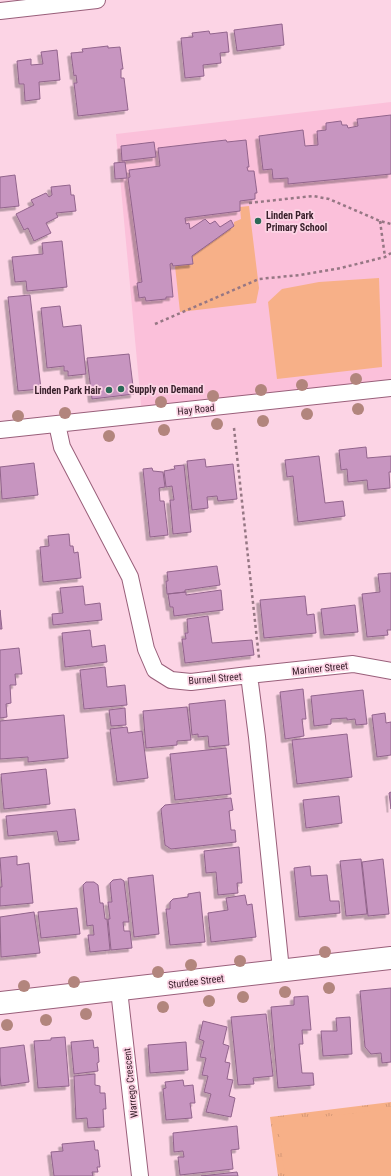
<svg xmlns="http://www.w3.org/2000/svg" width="391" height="1176" font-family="'Roboto Condensed',sans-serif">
	<defs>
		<pattern id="park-tufts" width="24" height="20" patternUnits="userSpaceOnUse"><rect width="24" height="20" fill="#f7b088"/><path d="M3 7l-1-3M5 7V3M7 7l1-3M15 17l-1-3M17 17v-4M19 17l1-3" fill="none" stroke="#d49776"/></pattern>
		<filter id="shadow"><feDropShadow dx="-3.5" dy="3.5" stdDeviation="0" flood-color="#0004"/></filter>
	</defs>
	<rect width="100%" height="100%" fill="#fcd4e5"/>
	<path fill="#fbc0da" d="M391,102V388L142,415L116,134Z"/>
	<path fill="url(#park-tufts)" d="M391,1102V1176H278L270,1117Z"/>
	<path fill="#f7b088" d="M249,206L259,288L256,303L180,312L175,266L193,264L192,256L234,226V222L241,219L240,207Z
		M379,278L382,367L277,379L268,302L282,289L319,282Z
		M391,1109V1176H285L278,1122Z"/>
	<path fill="#c795c0" stroke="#92648c" filter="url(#shadow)" d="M282,24L284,45L237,51L234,30Z
		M209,31L210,34L227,32L229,52L220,53L221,63L203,65L204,76L185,78L181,38L193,37L192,33Z
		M108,46V48L120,47L123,69H121V78H124L128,110L78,116L74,83H77L76,75L74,76L71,53L83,52L82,49Z
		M57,50L60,80L39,82L40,99L25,101L24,84H19L17,61L31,59V65L43,64L41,52Z
		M391,115V174L288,184V178L273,179L272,169L263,170L259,136L303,130L305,146L318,145L317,131L326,130V123L341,121L342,125H347L348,128L358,126L357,119Z
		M226,140L227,142L246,140L249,167H247L248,171H254L257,193H255V199L240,201V211L185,218L186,224L189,223L190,229L205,219L210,224L215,221L220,227L231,220L234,226L192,256L193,264L173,266L172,263L170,264L173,297H166V299L146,301L145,297L139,298L137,283L142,282L128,178L130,177L129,170L160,166L158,148Z
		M154,142L156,157L122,161L121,146Z
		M125,162L127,178L115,179L114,163Z
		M15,175L19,206L0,208V177Z
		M70,185L71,195H74L76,211L56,213L58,217L46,223L51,233L34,241L28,228L24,230L16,214L34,205L31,200L46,193L49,197L52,195L51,187Z
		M62,241L67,287L27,291L26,281L15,282L12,257L43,254L42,243Z
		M30,295L41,389L18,391L8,297Z
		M60,306L63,327L81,325L86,374L68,376V371H64V366L47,368L41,308Z
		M129,354L134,394L92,399L87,358Z
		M366,447L367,458L391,456V472H389L390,488L368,490L367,480L348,482L347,469L341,470L339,450Z
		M319,456L325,503L343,501L345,516L298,522L293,476L287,477L285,460Z
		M205,459L206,467L233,464L237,499L218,501L217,496L207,497L208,508L192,510L187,461Z
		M34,463L38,495L2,499L0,467Z
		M184,465L191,532L173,534L170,500H174L172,486L166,487L164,471L175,469L174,466Z
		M152,468L153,471L163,472L165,487L159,488L160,501H164L168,535L150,537L143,469Z
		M69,534L70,546H73L74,553L78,552L81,578L43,582L40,547L49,546L48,536Z
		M217,566L220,585L185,590V592L167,594L166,581H168L167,572Z
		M391,573V630H387L388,635L367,637L362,594L380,592L378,574Z
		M83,586L85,605L100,603L102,620L53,625L52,614L63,613L60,588Z
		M221,590L223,610L174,616L173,607H170L168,594L186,592V595Z
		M305,596L307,615L314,614L316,633L264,638L260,600Z
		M355,605L358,632L324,635L321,609Z
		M0,610L2,629H0Z
		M208,616L212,643L252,640L254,655L185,663L182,639H186L185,633H188L187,619Z
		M90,630L92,647L105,645L107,662L65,667L62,633Z
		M19,648L22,674H15L16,685H10L11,703L6,704L7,717L0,718V650Z
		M105,667L107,687L125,685L127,705L84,709L80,670Z
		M303,689L306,719H302L304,736L285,739L280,692Z
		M363,690L367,724L356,725L355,719L347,720V718L331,719V724L314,726L311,696Z
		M225,700L229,745L209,747L208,736L198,737V734L192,735L189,704Z
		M187,707L191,740L177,741V745L146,748L143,711Z
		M125,708L126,725L111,726L109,710Z
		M385,713L386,723L391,722V755L377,757L372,715Z
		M64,715L68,758L28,762V757L0,759V721Z
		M127,727L128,733L142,731L148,778L117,782L110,729Z
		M347,734L352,777L297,784L292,740Z
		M226,748L231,794L175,800L170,754Z
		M46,769L50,804L4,809L1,774Z
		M391,792V809L389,793Z
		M339,796L342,823L306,828L303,800Z
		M231,798L233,810L229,811L231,830H235L236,842L171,849L165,845L161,809L165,805Z
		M75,809L79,840L59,842L57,831L8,836L6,816Z
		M239,847L242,883H237L238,893L218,895L216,872L206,873L204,851Z
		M17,856V865L29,863L33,903L0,906V887H2L0,858Z
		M361,859L367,914L346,916L340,861Z
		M383,859L389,914L368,916L362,862Z
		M310,866L311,876L327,875L330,901H339L340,913L299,917L294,868Z
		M153,875L159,934L134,937L128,878Z
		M121,879L124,881L129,922H123L124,931H130L132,948L111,950L108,919H110L108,902H112L110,883L113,880Z
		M86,882H94L98,885L100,903H103L105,919H107L110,950L90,952L88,935H94L93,925L87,926L83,885Z
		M200,892L205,942L170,945L166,909H170V902L173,899L188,897V894Z
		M245,895L247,905L252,904L256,937L211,942L208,913L228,910L226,898Z
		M77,908L80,934L41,938L38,912Z
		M34,912L40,953L1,957L0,917Z
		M391,988V1062L382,1063L381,1053L371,1054L365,1047L360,991Z
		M308,996L311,1030H302L303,1044H299L302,1073H313L314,1085L278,1088L271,1007L294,1005V997Z
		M266,1014L273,1076L253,1078L254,1084L238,1085L231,1017Z
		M350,1017L352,1054L323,1056L321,1031H337L336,1018Z
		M203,1021L227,1027L223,1044L229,1046L225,1062L230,1063L227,1079L233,1080L229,1096L235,1098L231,1117L206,1112L211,1094L204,1092L208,1076L202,1075L206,1058L200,1057L204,1041L199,1039Z
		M65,1037L69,1086L38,1088L34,1041L51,1040V1038Z
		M93,1040L94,1048L98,1047L99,1062L97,1063L98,1071L74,1074L71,1042Z
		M186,1042L188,1070L150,1073L148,1045Z
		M24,1045L29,1082L1,1086L0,1075V1048Z
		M95,1074V1085L100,1086V1093H105L106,1109H103L104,1127L88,1128L87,1118L76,1119L74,1076Z
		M183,1080L184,1086L193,1085L195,1103H190L192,1118L166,1120L163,1089L166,1088L165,1082Z
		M237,1126L239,1149L231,1150L233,1169L180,1175L178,1157H184L183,1151L174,1152L173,1133Z
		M94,1141L95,1150H98L100,1167H97L98,1172H92L93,1176H54L51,1152L63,1151L62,1144Z
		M237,1172L238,1176H201Z"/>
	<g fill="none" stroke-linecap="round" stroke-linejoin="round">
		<defs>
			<path id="street" d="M0,11L97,0
				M57,424L62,447L130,577L146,649L155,670L171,680L191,682L249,675L257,737L281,970
				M0,430L391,388
				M249,675L353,664L391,671
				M119,990L140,1176"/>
			<path id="secondary" d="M0,1003L391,958"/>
		</defs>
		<use href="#street" stroke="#995f7a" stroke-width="18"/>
		<use href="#secondary" stroke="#995f7a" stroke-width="24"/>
		<path stroke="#967784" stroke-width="2.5" stroke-dasharray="3 3" stroke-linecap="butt" d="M249,203L313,196L329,199L380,221L391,224
			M380,221L385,257
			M155,324L259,279L300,275L341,268L385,257L391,253
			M234,428L259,658"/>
		<use href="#street" stroke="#fff" stroke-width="16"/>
		<use href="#secondary" stroke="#fff" stroke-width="22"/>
	</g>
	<g fill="#b2857d">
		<circle cx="356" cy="379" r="6"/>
		<circle cx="302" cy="385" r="6"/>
		<circle cx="261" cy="390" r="6"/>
		<circle cx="213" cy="396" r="6"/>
		<circle cx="161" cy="402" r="6"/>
		<circle cx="358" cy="409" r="6"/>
		<circle cx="65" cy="413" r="6"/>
		<circle cx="307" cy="414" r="6"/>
		<circle cx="18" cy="416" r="6"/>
		<circle cx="263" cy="421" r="6"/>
		<circle cx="217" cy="424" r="6"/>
		<circle cx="164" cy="430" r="6"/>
		<circle cx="109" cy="436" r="6"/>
		<circle cx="325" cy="952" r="6"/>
		<circle cx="240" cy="961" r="6"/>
		<circle cx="191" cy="965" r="6"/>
		<circle cx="158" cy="972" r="6"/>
		<circle cx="74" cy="982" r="6"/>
		<circle cx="24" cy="986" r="6"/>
		<circle cx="329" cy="988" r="6"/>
		<circle cx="285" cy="992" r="6"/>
		<circle cx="243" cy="997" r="6"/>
		<circle cx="209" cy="1001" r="6"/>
		<circle cx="163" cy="1007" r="6"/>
		<circle cx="86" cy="1014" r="6"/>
		<circle cx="46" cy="1020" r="6"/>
		<circle cx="7" cy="1025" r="6"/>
	</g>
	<g fill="#2a6957" stroke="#fcd4e5" stroke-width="1.5">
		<circle cx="258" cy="221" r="4"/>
		<circle cx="121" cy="389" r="4"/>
		<circle cx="109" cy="390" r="4"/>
	</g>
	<g text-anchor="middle" stroke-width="3.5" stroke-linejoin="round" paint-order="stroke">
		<g font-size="10" font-weight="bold" fill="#38202b" stroke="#fcd4e5" text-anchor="start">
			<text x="266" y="219">Linden Park<tspan x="266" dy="12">Primary School</tspan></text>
			<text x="129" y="393">Supply on Demand</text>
			<text x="101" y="394" text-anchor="end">Linden Park Hair</text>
		</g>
		<g font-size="10" fill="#38202b" stroke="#fcd4e5">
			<text transform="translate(196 409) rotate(-6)" y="4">Hay Road</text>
			<text transform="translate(320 668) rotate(-6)" y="4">Mariner Street</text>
			<text transform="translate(215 678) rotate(-5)" y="4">Burnell Street</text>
			<text transform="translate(196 981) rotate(-7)" y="4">Sturdee Street</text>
			<text transform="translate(130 1083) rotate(-96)" y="4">Warrego Crescent</text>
		</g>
	</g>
</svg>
